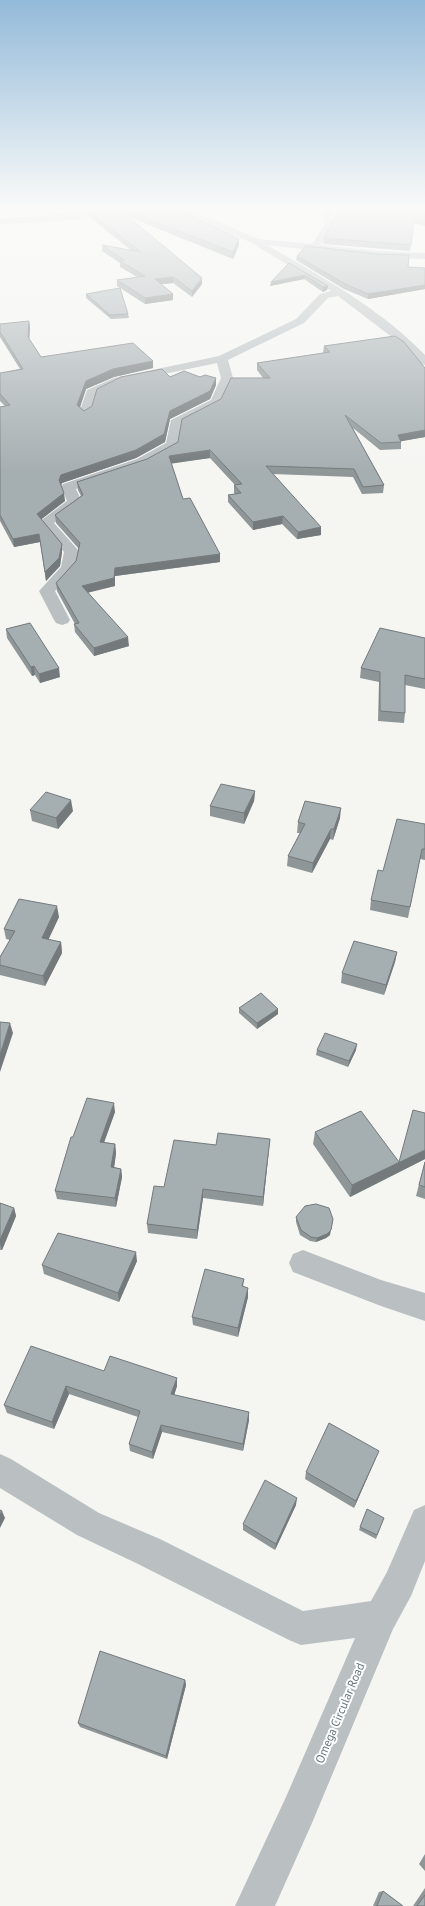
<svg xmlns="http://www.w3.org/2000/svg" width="425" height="1906" font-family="'PT Sans',sans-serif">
	<rect width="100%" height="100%" fill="#f5f5f2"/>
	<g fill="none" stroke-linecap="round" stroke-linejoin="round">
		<path fill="#bac0c2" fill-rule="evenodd" d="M132,206H147L146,208C99,220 48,222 0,224V218L34,217Z
			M163,206H175L215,220L258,239L312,244L325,224L323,210L325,206H333L331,210L333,224L321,245L376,251L425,253V259L376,257L267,245C321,276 382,310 425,355V365L421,364L405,347L338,296L328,298L304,323L228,360L233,378L220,405L181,425L177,448L147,465L76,489L82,502L54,523L79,551L76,568L55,591L70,620L68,623L62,625L56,623L54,620L39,591L61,567L64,552L39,522L67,501L61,487L63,484L137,459L166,443L171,420L211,400L221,378L217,363L121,383L96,395L91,413L85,417L79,413L87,390L114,378L219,356L296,319L320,294L331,291L250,242Z
			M303,1250L381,1280L425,1293V1321L381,1306L293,1272L289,1263L293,1254Z
			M0,1454L11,1459L99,1513L160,1539L303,1611L371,1601L387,1572L414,1510L425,1505V1561L411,1596L393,1629L312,1823L275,1906H235L286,1797L355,1638L301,1645L289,1640L136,1563L77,1535L0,1488Z"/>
	</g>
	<path fill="#8e9698" d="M275,206H323L322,210Z
		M425,206V226L414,223L410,251L323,244L324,238Z
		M122,209L239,245L233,259L129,217L202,284L192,297L173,283L161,284L173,294V300L145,304L117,286V280L137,277L120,267V263L102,251V245L131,250L92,219L91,214L122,211Z
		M297,256L408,267L425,268V289L368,299L344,289L296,260Z
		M289,263L327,290L323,292L304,279L270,286Z
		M86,294L128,314L129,318L111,319L86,298Z
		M29,321L30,328L29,339L41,357L153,368L114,377L86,389L80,407L84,411L170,377L216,385L210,399L170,419L165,442L136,458L62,483L61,485L65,501L41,519L62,544V552L60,566L46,581L40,542L14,547L0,521V407L5,406L0,401V373L20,369L0,337V324Z
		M395,336L425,437L401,441V449L380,450L353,428L384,485L383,493L362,494L353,477L273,474L321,535L297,539L282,524L253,530L228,502V495L235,494L234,493V485H235L210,458L171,463L183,499L220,554V562L115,576V586L88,592L129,646L94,656L75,632L74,624H75L57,591L56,583L76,561L79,549L56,523L55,515L81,496L78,490L77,482L147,459L178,442L263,378L257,370V363L323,353L324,346Z
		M425,625V689L405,685V713L404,723L378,721L379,682L360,678L361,668L425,638Z
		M6,629L60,677L40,683L35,675L32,676L7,638Z
		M255,791L254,801L244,824L210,816V806Z
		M30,810L73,811L58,829L32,821Z
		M340,818L333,840L330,839L312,873L287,866L288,856L300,833H297L298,822Z
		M425,824V860L420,859L408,918L370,910L371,900L383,871Z
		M59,917L48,940L61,942L62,953L45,986L0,975V957L10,940L6,939L4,929Z
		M397,952L395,962L384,995L341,983L342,973Z
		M239,1008L278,1009V1014L257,1029L239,1013Z
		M317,1050H356L348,1067L316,1055Z
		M115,1112L104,1142L115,1144L116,1153L114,1167L121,1169L122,1177L116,1207L57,1199L55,1191L73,1137Z
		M315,1132L399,1162L425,1159L350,1197L313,1144Z
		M270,1139L263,1206L203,1198L197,1239L148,1233L147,1224L164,1187L216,1145Z
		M425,1161V1199L416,1196Z
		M0,1203L14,1208L16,1216L2,1250H0Z
		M296,1217L330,1235L326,1238L316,1242L310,1241L300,1235L296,1222Z
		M137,1261L119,1302L44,1274L42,1265Z
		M244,1279L243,1287L248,1288V1297L238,1337L193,1325L192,1317Z
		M104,1371L177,1378V1386L174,1395L249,1412V1420L243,1451L162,1432L153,1459L130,1451L129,1444L138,1417L69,1394L54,1429L7,1413L4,1405Z
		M376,1458L354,1508L305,1479L306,1472Z
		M296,1505L275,1550L243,1530V1524Z
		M367,1509L384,1518L376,1539L359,1530Z
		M185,1680L186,1685L167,1759L80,1727L78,1723Z
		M425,1854V1871L419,1864Z
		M425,1888V1906H413Z
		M383,1891L403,1906H373L379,1892Z"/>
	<path fill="#747a7c" d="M239,239V245L233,259V252Z
		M305,275L304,279L270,286L271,282Z
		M173,277V283L155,285V279Z
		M202,278V284L192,297V291Z
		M425,285V289L368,299V294Z
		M328,286L327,290L323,292V287Z
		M173,294V300L145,304V298Z
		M29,321L30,328L29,344L28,337Z
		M153,361V368L114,377L86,389L78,413L77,405L86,381L113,369Z
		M216,378V385L210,399L170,419L165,442L136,458L62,483L60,488L59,480L61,475L170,411Z
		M425,430V437L397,442L398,435Z
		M210,450V458L169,464V456Z
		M64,493L65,501L38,522L37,514Z
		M283,516L282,524L253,530V522Z
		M321,527V535L297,539L298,532Z
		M39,534L40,542L14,547L13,539Z
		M62,544V552L60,566L46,581L45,572Z
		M220,554V562L115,576V586L83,594L82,586L115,568Z
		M128,637L129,646L94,656V648Z
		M34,666L35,675L32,676L31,667Z
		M59,668L60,677L40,683L39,674Z
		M255,791L254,801L244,824V813Z
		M71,800L73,811L58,829L56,818Z
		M341,808L340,818L333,840L334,829Z
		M331,829L330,839L312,873L313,863Z
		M57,906L59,917L44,949L42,938Z
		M61,942L62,953L45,986L43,976Z
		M397,952L395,962L384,995L386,985Z
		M278,1009V1014L257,1029V1023Z
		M10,1023L13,1033L0,1072V1055Z
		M357,1044L356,1050L348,1067L349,1061Z
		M114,1103L115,1112L101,1151L100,1142Z
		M270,1139L269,1149L263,1206V1197Z
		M115,1144L116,1153L113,1176L111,1167Z
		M425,1150V1159L350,1197L352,1185Z
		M121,1169L122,1177L116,1207L115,1198Z
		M203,1189V1198L197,1239V1230Z
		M14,1208L16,1216L2,1250L0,1244V1240Z
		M333,1219L330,1235L326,1238L316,1242L317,1238Z
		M136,1252L137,1261L119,1302L118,1293Z
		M248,1288V1297L238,1337V1328Z
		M177,1378V1386L172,1402L171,1394Z
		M66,1386L69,1394L54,1429L52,1422Z
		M249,1412V1420L243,1451V1444Z
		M161,1425L162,1432L153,1459L152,1452Z
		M379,1451L376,1458L354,1508L356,1501Z
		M297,1498L296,1505L275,1550L276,1544Z
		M2,1511L5,1518L0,1528V1515Z
		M185,1680L186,1685L167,1759L166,1756Z"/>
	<path fill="#a5aeb1" stroke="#747a7c" d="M134,206H170L239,239L233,252L122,209Z
		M346,206H425V220L414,217L411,245L324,238L335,217Z
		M120,210L202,278L192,291L173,277L155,279L173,294L145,298L117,280L145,276L120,261L124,260L102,245L141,252L91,214Z
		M306,246L376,254L409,255L408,267L425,268V285L368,294L345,284L297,256Z
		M289,263L328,286L323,287L305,275L271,282Z
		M120,288L128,314L110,315L86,294Z
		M29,321L28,337L41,357L133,343L153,361L113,369L86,381L77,405L84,411L92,406L97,389L121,377L162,369L170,377L184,371L200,377L205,375L216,378L210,391L170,411L164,434L136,450L61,475L59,480L64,493L37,514L62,544L59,558L45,572L39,534L13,539L0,515V407L10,405L0,394V373L23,369L0,332V324Z
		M395,336L404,342L425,368V430L398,435L401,442L381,443L345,415L384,485L363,487L354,469L266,466L321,527L298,532L283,516L253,522L228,495L241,493L234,485L242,484L210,450L169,456L183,499L190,498L220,554L115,568L114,578L82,586L128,637L94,648L74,624L79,623L56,583L76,561L80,543L55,515L83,495L77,482L147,459L178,442L182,419L221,399L231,378H270L257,363L330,352L324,346Z
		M30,623L59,668L39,674L34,666L31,667L6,629Z
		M380,628L425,638V679L405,675V713L380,711V672L361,668Z
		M221,784L255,791L244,813L210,806Z
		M46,792L71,800L56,818L30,810Z
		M305,801L341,808L334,829H331L313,863L288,856L305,824L298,822Z
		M397,819L425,824V849H422L410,907L371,900L378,870L383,871Z
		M19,899L57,906L42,938L61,942L43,976L0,965V957L15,931L4,929Z
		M354,941L397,952L386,985L342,973Z
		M261,993L278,1009L257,1023L239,1008Z
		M0,1022L10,1023L0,1055Z
		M325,1033L357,1044L349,1061L317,1050Z
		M87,1098L114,1103L100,1142L115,1144L111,1167L121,1169L115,1198L55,1191L71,1137H73Z
		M413,1110L425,1113V1150L352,1185L315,1132L361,1111L399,1162Z
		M218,1133L270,1139L263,1197L203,1189L197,1230L147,1224L154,1186L164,1187L174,1140L216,1145Z
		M425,1162V1187L419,1185Z
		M0,1203L14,1208L0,1240Z
		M316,1204L329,1208L333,1219L331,1230L327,1234L317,1238L311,1237L301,1230L296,1217L305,1206Z
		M58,1233L136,1252L118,1293L42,1265Z
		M205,1269L244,1279L242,1286L248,1288L238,1328L192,1317Z
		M31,1346L104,1371L110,1356L177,1378L171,1394L249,1412L243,1444L161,1425L152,1452L129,1444L140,1411L66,1386L52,1422L4,1405Z
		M329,1423L379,1451L356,1501L306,1472Z
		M265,1480L297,1498L276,1544L243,1524Z
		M367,1509L384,1518L377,1535L360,1527Z
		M0,1510L2,1511L0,1515Z
		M100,1651L185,1680L166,1756L78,1723Z
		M383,1891L403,1906H377Z
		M425,1895V1906H417Z"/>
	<linearGradient id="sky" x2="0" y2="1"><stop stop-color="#93bad9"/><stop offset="0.44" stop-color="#fafaf9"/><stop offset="1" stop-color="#fafaf9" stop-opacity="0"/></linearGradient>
	<rect width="425" height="473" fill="url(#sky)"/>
	<g text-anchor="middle" stroke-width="4" stroke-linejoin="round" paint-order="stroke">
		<g font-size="12" fill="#63757a" stroke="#fff">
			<text transform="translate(340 1713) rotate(-67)" y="4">Omega Circular Road</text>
		</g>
	</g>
</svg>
